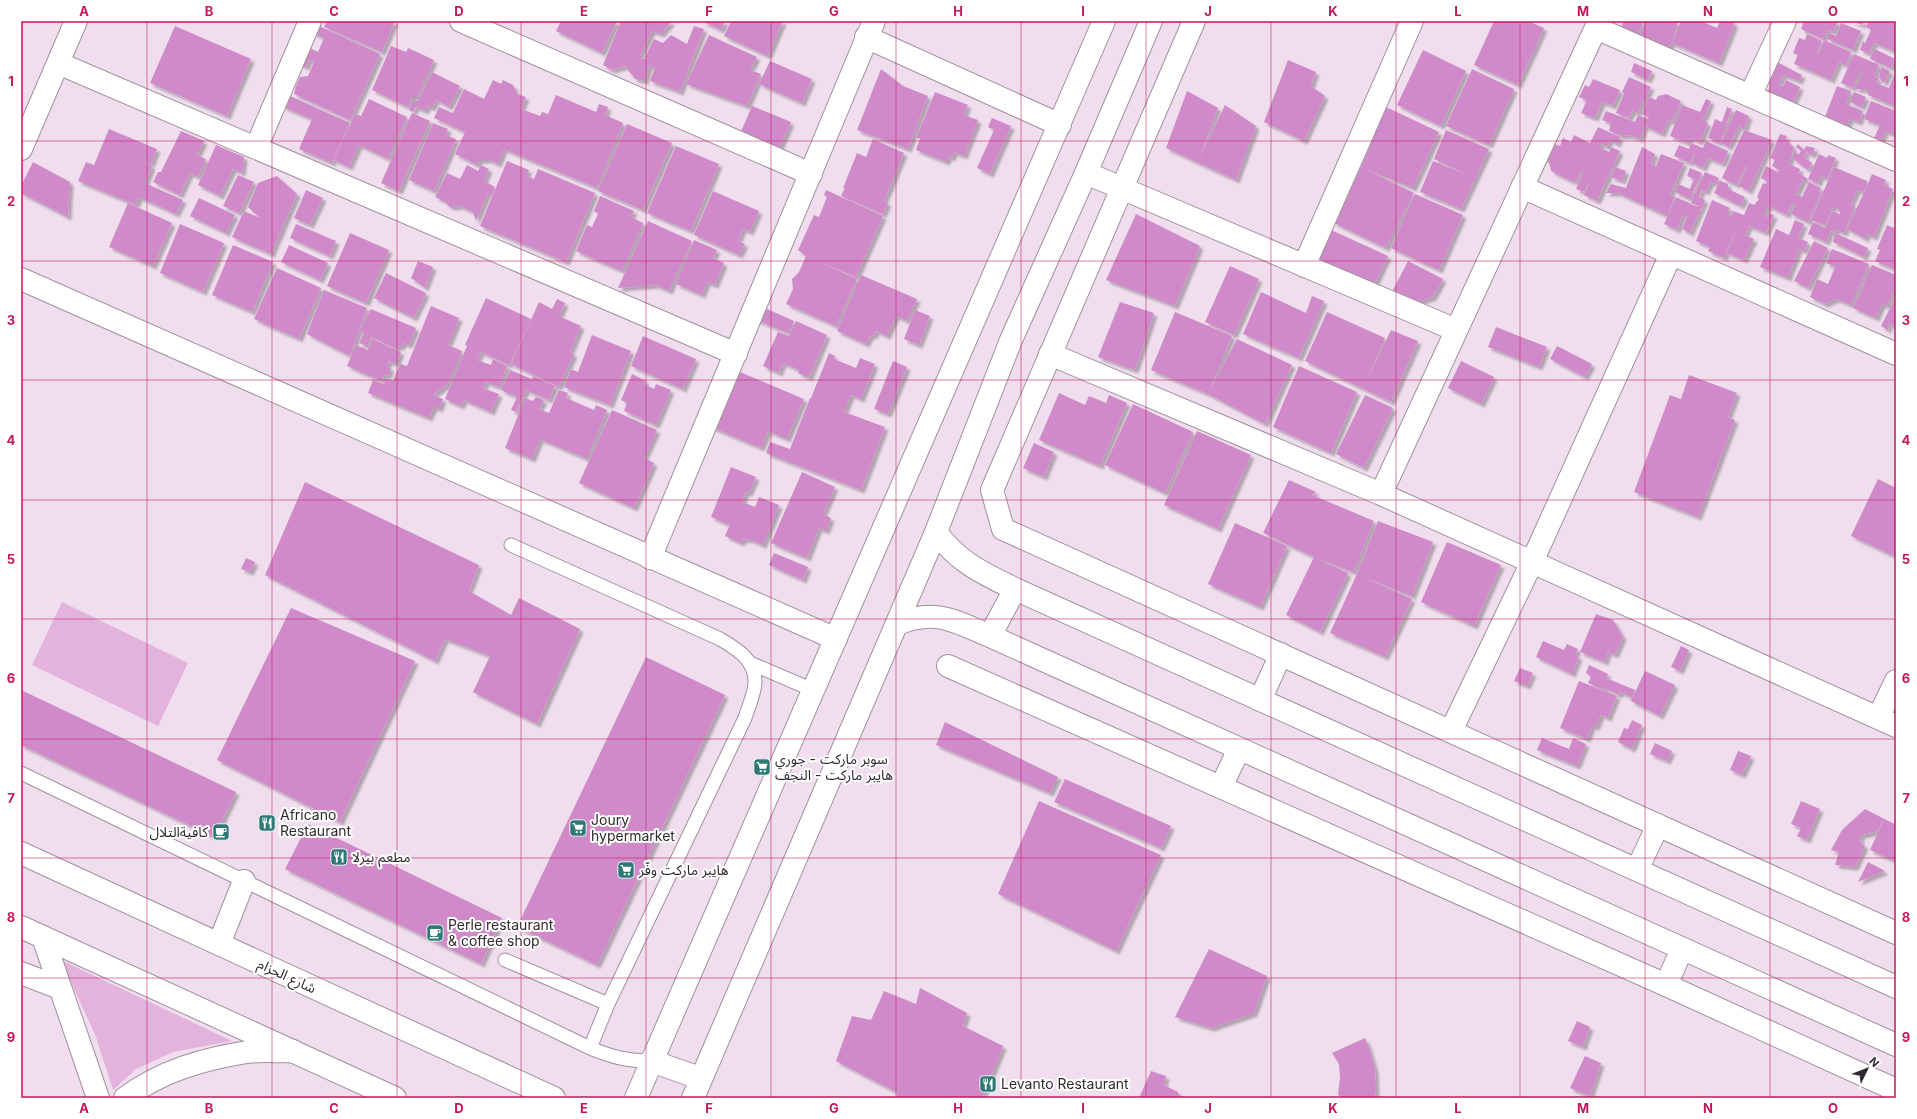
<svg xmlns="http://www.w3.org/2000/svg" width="1917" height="1119" font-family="Inter,'Noto Sans Arabic',sans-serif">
	<defs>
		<filter id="shadow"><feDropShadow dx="3.5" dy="3.5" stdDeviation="1" flood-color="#0004"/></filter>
	</defs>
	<rect width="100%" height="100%" fill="#f0deee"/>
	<path fill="#e3b3dd" d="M62,602L188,663L158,726L32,665Z
		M61,960L232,1041L173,1052L136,1069L113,1090L96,1037Z"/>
	<path fill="#d08ac9" filter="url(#shadow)" d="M327,21H395L382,52L324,27Z
		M561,21H617L602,53L556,31Z
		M621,21H672L661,34L652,31L639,58L644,59L654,39L663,43L671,35L687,44L694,26L704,29L680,92L650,81L655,67L649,66L645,81L635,79L625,66L612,70L603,65Z
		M701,21H725L721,30Z
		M731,21H783L768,56L724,36Z
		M1494,21H1528L1544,28L1518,85L1474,65Z
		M1624,21H1644L1637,35L1621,27Z
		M1645,21H1678L1672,43L1681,21H1700L1717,28L1720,21H1733L1734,26L1719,63L1672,43L1665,50L1639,38Z
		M1804,21H1838L1833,32L1828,30L1823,39L1801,29Z
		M1852,21H1864L1862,25Z
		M1869,21H1896V52L1874,43L1869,54L1860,50L1863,41L1865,43L1871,30L1866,27Z
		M1841,23L1861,31L1853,50L1827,39L1829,33L1836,36Z
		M317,25L380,54L350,120L294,94L296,86L300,77L308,76L314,62L309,60L306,67L296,62L304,45L318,52L324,38L313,33Z
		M175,26L251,59L227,116L150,83Z
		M1807,34L1822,41L1817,52L1819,53L1824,40L1851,52L1846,66L1839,62L1831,80L1794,64L1798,55L1793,53L1799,38L1805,40Z
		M709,35L757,57L750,70L761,74L747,106L686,84Z
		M391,46L406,52L408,48L434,60L417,97H412L408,107L372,90Z
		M1875,49L1895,59L1891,68L1870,59Z
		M1423,50L1466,71L1441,126L1397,105Z
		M1854,54L1879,65L1874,76L1879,78L1876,83L1889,88L1896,70V100L1894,106L1868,95V90L1855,89L1863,71L1860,72L1853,88L1841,83Z
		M1288,60L1316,72L1311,86L1325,96L1304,141L1264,122Z
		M770,61L812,79L802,103L759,84Z
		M1775,61L1802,75L1799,81L1783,75L1779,85L1783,87L1786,80L1800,87L1791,108L1768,91L1770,85L1766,80Z
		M1634,63L1652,71L1648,80L1631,72Z
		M1881,67L1890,71L1884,83L1879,78Z
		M881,69L903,86L928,96L908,149L857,130Z
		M1472,69L1514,89L1489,145L1446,126Z
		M432,72L460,86L449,107L436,100L432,108L428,106L425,111L416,107L413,112L409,110L413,101H418Z
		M1629,77L1651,87L1644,102L1643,101L1638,113L1632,111L1629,118L1616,113L1624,93L1634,97L1622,92Z
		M1593,79L1620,90L1613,106L1602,102L1595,118L1581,113L1587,100L1579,97L1585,85L1589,87Z
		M493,80L501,84L503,80L513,85L517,94L526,97L521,109L540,116L542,112L548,114L556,95L596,112L599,104L608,107L605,115L623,123L597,188L504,149L498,164L489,160H479L477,165L455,154L465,132L434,118L439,107L453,113L464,89L484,99Z
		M1837,86L1851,91L1846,104L1863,111L1859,122L1850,119L1845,131L1823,122Z
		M1187,91L1218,108L1199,158L1225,105L1256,126L1236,180L1166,148Z
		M935,92L968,105L964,115L978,120L964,156L954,152L952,158L949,156L946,162L916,150L920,138H916Z
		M1854,92L1866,97L1862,107L1850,102Z
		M1666,94L1681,101L1672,122L1668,120L1662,134L1645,126L1640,139L1629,135L1622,136L1609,131L1611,123L1602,120L1606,111L1635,122L1638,115L1648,119L1649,117L1642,114L1649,97L1656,100L1658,96Z
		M288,95L350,123L332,163L299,149L312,119L283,107Z
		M369,99L407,117L388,159L359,145L349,167L334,160L355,114L361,116Z
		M1706,99L1711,101L1706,114L1702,120L1708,123L1700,142L1690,138L1688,143L1670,136L1682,105L1700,112Z
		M1871,101L1896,111V123L1892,134L1885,131L1879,146L1872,143L1880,125L1864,119Z
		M752,106L791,122L778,151L740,134Z
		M1386,107L1439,132L1413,188L1365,169L1414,193L1386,248L1334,223L1361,167Z
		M1727,107L1732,109L1720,143L1708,138L1715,119L1722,122Z
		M1736,110L1749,116L1744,130L1739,126L1729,147L1721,143Z
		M412,113L430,121L399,191L381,183Z
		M992,118L1011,126L990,174L977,168L994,130L988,127Z
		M433,123L448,129L446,135L456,139L434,191L409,180Z
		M627,124L672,143L643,210L598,191Z
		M1598,127L1620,137L1617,144L1610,140L1607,147L1601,144L1599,147L1609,152L1611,147L1620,151L1597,201L1584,195L1589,184L1588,183L1584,192L1576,189L1583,173L1580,172L1576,182L1569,180L1551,171L1549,161L1542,158L1550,142L1560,146L1563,138L1571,142L1574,135L1590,143Z
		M109,129L157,149L151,164L143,162L152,166L145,183L183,200L176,214L139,197L136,205L78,181L86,162L94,165Z
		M1446,130L1489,149L1461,209L1420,192L1433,161L1468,175L1434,159Z
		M1744,130L1772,140L1749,191L1739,186L1747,166H1746L1737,185L1722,178Z
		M181,131L204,141L197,155L206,159L198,177L190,173L180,195L153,182L158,172H161Z
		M1780,134L1787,136L1786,139L1794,148L1789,164L1800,169L1799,173L1809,180H1803L1796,194L1802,197L1809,182L1821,188L1819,191L1821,193L1808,222L1791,214L1795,205L1792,203L1787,215L1768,206L1764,216L1767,217L1768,213L1774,215L1766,233L1749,226L1745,235L1754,239L1744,260L1727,253L1740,219L1724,258L1708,251L1710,247L1696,241L1712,200L1730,208L1727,214L1731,216L1733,211L1744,215L1749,203L1754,205L1759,199L1757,197L1763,183L1766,184L1767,181L1761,178L1766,166L1778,172L1779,170L1772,166L1775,160L1770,158Z
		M873,139L904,153L884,201L888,203L883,214L841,196L845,188H843L857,153L866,157Z
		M1706,141L1728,151L1723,164L1708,158L1703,168L1692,163L1695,154L1694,153L1690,163L1674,156L1679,145L1689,149L1691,143L1703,148Z
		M1798,144L1804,150L1806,146L1815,148L1813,155L1806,152L1805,158L1812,163L1808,170L1793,159L1794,153L1799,154L1801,151L1796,147Z
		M216,145L244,157L242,173L233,169L220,196L198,185Z
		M676,146L719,164L691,231L647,213Z
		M1642,147L1655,154L1651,164L1656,166L1661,154L1684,163L1670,195L1675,197L1667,216L1618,193H1606L1611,184L1626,188Z
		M1819,154L1827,158L1828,155L1836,158L1827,179L1821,176L1818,183L1808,179Z
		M507,161L529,170L526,176L534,179L538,169L595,193L566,262L480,226Z
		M33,162L70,182L68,217L21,193V186Z
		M467,165L478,171L481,165L489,169L484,181L495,187L491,196L488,193L476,221L473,212L460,206L450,207L444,201L435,197L447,173L460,179Z
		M1615,167L1626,171L1622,181L1611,177Z
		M1834,167L1867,181V186L1872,174L1886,180L1884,185L1893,189L1874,237L1866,234V239L1847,229L1867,186L1862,192L1857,190L1851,204L1855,206L1844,233L1836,230L1835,233L1831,231L1826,242L1808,234L1813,222L1825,228L1832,211L1840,214V210L1833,207L1825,225L1811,220Z
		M1690,168L1702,173L1690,199L1675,192L1678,184L1690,189L1694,179L1687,176Z
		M1705,172L1719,178L1716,184L1711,182L1706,192L1702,190L1699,197L1705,200L1690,233L1682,229L1687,217L1683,215L1677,230L1664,224L1676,197L1698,207L1699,206L1691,203Z
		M238,175L254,182L239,213L223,206Z
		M277,176L297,194L271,254L232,237L244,211L260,218L248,207L258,183Z
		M1720,181L1728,184V189L1745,197L1741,206L1714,193Z
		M306,190L323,198L310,225L294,218Z
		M826,190L883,216L856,277L817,261L857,279L836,326L786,304L793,289L792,279L799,272L806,256L798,250L814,215L819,217L827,197L824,195Z
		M713,191L759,211L750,232L743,229L738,241L745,244L739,255L694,235Z
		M1415,194L1463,215L1439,270L1391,248Z
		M600,196L634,211L631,217L643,223L622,271L576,251L587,225L592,227L598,214L594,211Z
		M199,198L235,215L226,233L190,216Z
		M128,203L172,223L153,266L109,247Z
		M1136,214L1200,246L1175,306L1106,280Z
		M1795,220L1804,224L1798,238L1808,242L1804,251L1799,249L1788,278L1760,267L1776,229L1789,235Z
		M648,221L692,241L669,291L656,285L618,288Z
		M180,224L224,243L203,292L160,273Z
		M296,224L336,241L330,256L290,238Z
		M1887,225L1896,229V270L1875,261L1880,250L1877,249Z
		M1329,229L1388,256L1374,285L1316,258Z
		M350,233L389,250L366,303L327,286Z
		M1835,233L1868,248L1864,257L1833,242Z
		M694,240L717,250L713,258L724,263L715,285L707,282L702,295L676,284Z
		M1814,241L1828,248L1808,288L1794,281Z
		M233,245L273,262L252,312L212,295Z
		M289,245L328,263L320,280L281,262Z
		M1832,249L1869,264L1851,305L1836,299L1825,304L1810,297L1817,279L1828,284L1835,267L1826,263Z
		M418,261L433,267L425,288L411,278Z
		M1408,261L1443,279L1433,297L1418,302L1393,290Z
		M1872,265L1896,275V285L1887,306L1882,304L1876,318L1853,308Z
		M1230,266L1259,279L1234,335L1205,322Z
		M277,268L321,288L299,339L254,319Z
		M386,273L426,293L414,318L374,298Z
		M861,275L917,299L907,321L896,316L887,336L876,331L874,336L871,335L866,344L837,331Z
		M324,290L367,308L350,356L307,334Z
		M1261,292L1306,313L1312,296L1324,301L1299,358L1243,334Z
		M1896,296V328L1889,324L1888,330L1881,326Z
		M486,298L531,319L509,365L481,352L477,360L491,365L493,359L507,366L499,387L486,382L483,388L499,394L491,412L464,400L461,406L445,399L467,346L465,345Z
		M557,299L565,303L559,316L581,326L570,352L574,354L559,387L511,364L539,302L552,309Z
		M1120,302L1154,313L1135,370L1098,357Z
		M758,305L794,321L788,333L752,318Z
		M431,306L459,318L448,345L462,351L448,384L433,395L443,399L439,409L434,407L429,418L368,393L373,380L384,384L386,378L393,381L400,364L407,366Z
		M371,309L416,328L409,345L403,343L401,347L398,346L396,349L372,337L367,346L359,343L364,333L359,331Z
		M915,310L930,316L919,345L904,339Z
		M1175,312L1232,336L1209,392L1237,339L1292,365L1265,424L1208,394L1151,370Z
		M1327,312L1385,338L1366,382L1391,330L1418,341L1391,402L1305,361Z
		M796,321L827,335L809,378L798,373L799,370L783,363L779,373L763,366L778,332L789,336Z
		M1496,327L1547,347L1539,367L1488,347Z
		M592,335L631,351L610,405L564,387L571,369L578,372Z
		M643,336L696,359L683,389L631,366Z
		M372,339L401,352L396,364L389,361L387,367L391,368L388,376L384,375L382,381L347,366L356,345L368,350Z
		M1557,346L1592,364L1585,377L1550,359Z
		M829,353L835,356L834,359L856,368L860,358L875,364L861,399L851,395L844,412L885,427L861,490L766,453L770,442L790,449L810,398L815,400L811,398Z
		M893,361L907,367L888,414L874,409Z
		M1461,361L1494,377L1481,404L1448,388Z
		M1299,366L1357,392L1331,453L1273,427Z
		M510,370L532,379L533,376L555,386L549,400L526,390L516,412L511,410L517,397L501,390Z
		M735,370L804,399L787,439L768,431L761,448L711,427Z
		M632,374L646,381L644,384L654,389L656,384L671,390L656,425L624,411L627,403L621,400Z
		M1689,375L1737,393L1728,417L1735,420L1698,517L1634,492L1670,395L1686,401L1681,399Z
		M559,390L568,393L566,398L594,410L596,405L607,410L587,459L540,439L532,459L505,448L525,398L533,401L536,397L544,400L539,409L549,413Z
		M1059,393L1085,405L1089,396L1106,403L1109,395L1127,403L1100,466L1039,440Z
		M1365,395L1393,408L1364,468L1336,454Z
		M1133,404L1193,432L1165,493L1105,465Z
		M612,410L657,430L644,458L654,463L634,508L579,483Z
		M1197,431L1251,455L1218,529L1164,505Z
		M1034,443L1054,452L1044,477L1023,468Z
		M731,467L756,477L749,493L746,492L742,502L755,507L759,497L779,505L763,545L748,539L746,540L743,539L741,543L725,536L730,525L711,517Z
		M802,472L835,487L823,514L831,518L826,531L819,528L807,558L771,543Z
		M1878,479L1896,488V547L1892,555L1851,536Z
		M1289,480L1316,492L1312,495L1374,521L1354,572L1316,558L1348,573L1320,632L1286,615L1314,557L1263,533Z
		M305,482L479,565L469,591L511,615L519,598L580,629L537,724L473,692L490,656L445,639L435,661L265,575Z
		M1378,521L1433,542L1412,596L1363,577L1412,599L1385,657L1330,633L1357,574Z
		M1235,523L1287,546L1260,607L1208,584Z
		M1447,542L1501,565L1474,626L1421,602Z
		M774,553L808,567L803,580L769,565Z
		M246,558L255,562L250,572L241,569Z
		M291,608L415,661L340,822L217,760Z
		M1596,614L1613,620L1623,637L1615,655L1608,652L1605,662L1580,652Z
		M1543,641L1564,650L1567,644L1578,649L1575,655L1579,657L1572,674L1536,657Z
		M1681,646L1689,650L1680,671L1671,667Z
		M646,657L725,695L597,965L517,927Z
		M1589,665L1608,674L1606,678L1635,690L1632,698L1621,692L1619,695L1605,688L1604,690L1588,683L1591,677L1586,673Z
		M1520,668L1533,673L1527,686L1514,681Z
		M1645,671L1675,685L1660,716L1631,701Z
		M1579,681L1617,696L1608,718L1601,715L1596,727L1592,726L1587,739L1560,728Z
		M21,690L236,792L214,837L21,745Z
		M1632,720L1642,725L1632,749L1618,742L1624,728L1628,729Z
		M945,722L1058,777L1050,793L936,745Z
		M1542,738L1569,749L1573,738L1586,744L1577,766L1537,750Z
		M1655,743L1672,751L1667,761L1650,754Z
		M1738,751L1751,756L1742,775L1730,770Z
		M1065,779L1171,826L1161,848L1054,802Z
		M1039,801L1161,855L1116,951L998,894Z
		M1801,801L1820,809L1807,840L1797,836L1801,828L1791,824Z
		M1865,809L1896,825V859L1895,861L1870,850L1884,819L1876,832L1861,835L1860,842L1865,846L1855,867L1835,865L1839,852L1831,850L1842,830Z
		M308,824L502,918L481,964L285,869Z
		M1868,862L1885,871L1858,882Z
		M1209,949L1267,976L1254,1013L1211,1028L1175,1017Z
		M920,988L967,1013L963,1026L1003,1046L982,1098H895L898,1093L836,1061L852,1016L871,1020L884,991L916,1004Z
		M1577,1021L1590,1027L1583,1047L1568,1041Z
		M1365,1038L1369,1048L1375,1069L1376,1089L1375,1098H1344L1338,1095L1340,1078L1339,1064L1332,1053Z
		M1585,1056L1601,1063L1590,1096L1570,1088Z
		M1151,1071L1166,1076L1164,1085L1178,1092L1180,1098H1139Z"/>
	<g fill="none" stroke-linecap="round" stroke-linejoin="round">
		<defs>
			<path id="lane" d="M511,545L720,639C737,649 755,660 755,681C756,690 748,708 745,718L608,1004L590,1048C612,1057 627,1061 651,1061
				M750,663L813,690
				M21,773L590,1048
				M505,960L608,1004"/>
			<path id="street" d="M461,21L811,174
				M1596,28L1896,160
				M866,37L1060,125
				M58,63L736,354
				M1750,96L1785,21
				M256,148L310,21
				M21,149L76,21
				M1086,173L1456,330
				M1522,187L1896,354
				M1304,266L1412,21
				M21,279L836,639
				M1050,354L1381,494L1896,726
				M1381,494L1599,21
				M650,558L874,21
				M948,666L1666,985L1896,1090
				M1878,718L1896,681
				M1451,731L1532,562L1671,254
				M43,937L98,1098
				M21,973L60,988
				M125,1098C161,1071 203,1059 247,1052C262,1050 278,1052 293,1051"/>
			<path id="secondary" d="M1194,21L992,490L1003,529L1896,933
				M936,532C958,562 982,573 1015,589L1896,987
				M897,624C936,608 954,621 990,636L1896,1045
				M990,636L1015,589
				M1260,700L1281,654
				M1221,787L1239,749
				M1637,870L1658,825
				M1666,985L1682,949
				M651,1061L700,1078
				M636,1098L1104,21
				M693,1098L936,532L1011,340L1086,173L1151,21"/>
			<path id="primary" d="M21,853L554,1098
				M21,927L395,1098
				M219,944L244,881"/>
		</defs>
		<use href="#lane" stroke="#a1909e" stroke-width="15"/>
		<use href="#street" stroke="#a1909e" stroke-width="24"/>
		<use href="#secondary" stroke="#a1909e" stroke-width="24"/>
		<use href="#primary" stroke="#a1909e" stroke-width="24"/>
		<use href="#lane" stroke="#fff" stroke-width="13"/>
		<use href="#street" stroke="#fff" stroke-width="22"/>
		<use href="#secondary" stroke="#fff" stroke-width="22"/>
		<use href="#primary" stroke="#fff" stroke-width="22"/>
	</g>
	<path fill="none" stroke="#c2185b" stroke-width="1" stroke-opacity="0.55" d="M147,21V1098M272,21V1098M397,21V1098M521,21V1098M646,21V1098M771,21V1098M896,21V1098M1021,21V1098M1146,21V1098M1271,21V1098M1396,21V1098M1520,21V1098M1645,21V1098M1770,21V1098M21,141H1896M21,261H1896M21,380H1896M21,500H1896M21,619H1896M21,739H1896M21,858H1896M21,978H1896"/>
	<defs>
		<symbol id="supermarket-square" viewBox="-11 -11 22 22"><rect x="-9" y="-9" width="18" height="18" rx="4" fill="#2e7876" stroke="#fff"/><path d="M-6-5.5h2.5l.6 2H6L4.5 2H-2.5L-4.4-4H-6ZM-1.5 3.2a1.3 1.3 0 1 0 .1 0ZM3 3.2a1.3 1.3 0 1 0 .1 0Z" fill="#fff"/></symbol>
		<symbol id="restaurant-square" viewBox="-11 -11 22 22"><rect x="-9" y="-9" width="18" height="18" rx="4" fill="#2e7876" stroke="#fff"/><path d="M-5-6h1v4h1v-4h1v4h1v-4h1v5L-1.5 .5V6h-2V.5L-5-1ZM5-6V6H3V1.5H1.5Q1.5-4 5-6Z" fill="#fff"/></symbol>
		<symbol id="cafe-square" viewBox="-11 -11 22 22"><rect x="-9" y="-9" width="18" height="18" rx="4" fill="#2e7876" stroke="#fff"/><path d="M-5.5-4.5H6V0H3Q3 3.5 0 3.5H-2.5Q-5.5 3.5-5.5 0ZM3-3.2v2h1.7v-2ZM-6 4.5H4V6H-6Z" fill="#fff"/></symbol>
	</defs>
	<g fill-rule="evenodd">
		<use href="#supermarket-square" x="752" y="757" width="20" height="20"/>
		<use href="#restaurant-square" x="257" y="813" width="20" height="20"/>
		<use href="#supermarket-square" x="568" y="818" width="20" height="20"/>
		<use href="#cafe-square" x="211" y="822" width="20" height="20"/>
		<use href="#restaurant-square" x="329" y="847" width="20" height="20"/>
		<use href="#supermarket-square" x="616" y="860" width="20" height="20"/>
		<use href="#cafe-square" x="425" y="923" width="20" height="20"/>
		<use href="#restaurant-square" x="978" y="1074" width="20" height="20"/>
	</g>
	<g text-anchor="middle" stroke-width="4" stroke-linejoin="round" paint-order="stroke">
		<g font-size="14" fill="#30292f" stroke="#fff" text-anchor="start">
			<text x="775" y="764">سوبر ماركت - جوري<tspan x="775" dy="16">هايبر ماركت - النجف</tspan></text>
			<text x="280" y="820">Africano<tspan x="280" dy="16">Restaurant</tspan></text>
			<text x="591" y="825">Joury<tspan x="591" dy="16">hypermarket</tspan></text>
			<text x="208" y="837" text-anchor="end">كافيةالتلال</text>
			<text x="352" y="862">مطعم بيرلا</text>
			<text x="639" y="875">هايبر ماركت وفّر</text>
			<text x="448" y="930">Perle restaurant<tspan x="448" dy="16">&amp; coffee shop</tspan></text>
			<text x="1001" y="1089">Levanto Restaurant</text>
		</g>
		<g font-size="14" fill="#30292f" stroke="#fff">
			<text transform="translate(287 976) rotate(25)" y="5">شارع الحزام</text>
		</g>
	</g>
	<rect width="1917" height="1119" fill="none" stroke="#ffffff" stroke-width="44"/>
	<g transform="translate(1867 1069) rotate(47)" stroke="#ffffff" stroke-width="3" paint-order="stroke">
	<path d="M0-3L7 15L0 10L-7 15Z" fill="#30292f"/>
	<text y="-6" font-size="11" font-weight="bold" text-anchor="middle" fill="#30292f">N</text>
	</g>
	<rect x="22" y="22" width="1873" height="1075" fill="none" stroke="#c2185b" stroke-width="1.5"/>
	<g font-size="13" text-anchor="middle" font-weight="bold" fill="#c2185b">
		<text x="84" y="16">A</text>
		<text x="209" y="16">B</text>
		<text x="334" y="16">C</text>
		<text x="459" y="16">D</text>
		<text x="584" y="16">E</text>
		<text x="709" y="16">F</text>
		<text x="834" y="16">G</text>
		<text x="958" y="16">H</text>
		<text x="1083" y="16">I</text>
		<text x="1208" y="16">J</text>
		<text x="1333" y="16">K</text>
		<text x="1458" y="16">L</text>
		<text x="1583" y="16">M</text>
		<text x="1708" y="16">N</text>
		<text x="1833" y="16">O</text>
		<text x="11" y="86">1</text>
		<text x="1906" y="86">1</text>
		<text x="11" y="206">2</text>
		<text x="1906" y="206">2</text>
		<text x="11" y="325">3</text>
		<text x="1906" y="325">3</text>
		<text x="11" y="445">4</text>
		<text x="1906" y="445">4</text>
		<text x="11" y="564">5</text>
		<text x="1906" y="564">5</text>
		<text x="11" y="683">6</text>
		<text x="1906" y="683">6</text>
		<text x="11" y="803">7</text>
		<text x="1906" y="803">7</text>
		<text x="11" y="922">8</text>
		<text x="1906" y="922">8</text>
		<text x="11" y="1042">9</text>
		<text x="1906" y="1042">9</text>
		<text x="84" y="1113">A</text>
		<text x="209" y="1113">B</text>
		<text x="334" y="1113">C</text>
		<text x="459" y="1113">D</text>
		<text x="584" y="1113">E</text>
		<text x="709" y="1113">F</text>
		<text x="834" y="1113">G</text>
		<text x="958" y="1113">H</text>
		<text x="1083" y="1113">I</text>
		<text x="1208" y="1113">J</text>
		<text x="1333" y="1113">K</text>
		<text x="1458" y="1113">L</text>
		<text x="1583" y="1113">M</text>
		<text x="1708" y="1113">N</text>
		<text x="1833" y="1113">O</text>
	</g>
</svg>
